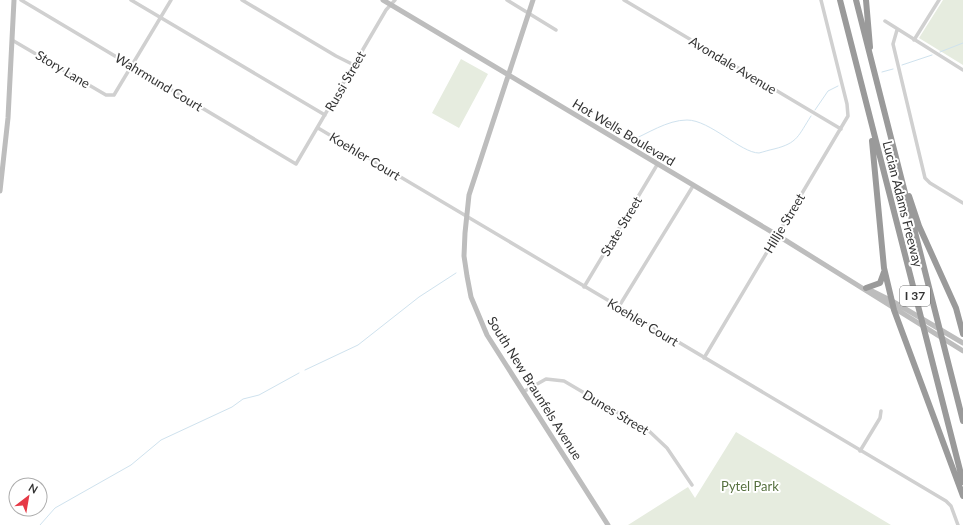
<svg xmlns="http://www.w3.org/2000/svg" width="963" height="525" font-family="Lato,sans-serif">
	<rect width="100%" height="100%" fill="#fff"/>
	<path fill="#e6ecdf" d="M943,0H963V65L919,38Z
		M461,59L488,74L459,128L432,113Z
		M736,432L891,525H628L688,487L695,498Z"/>
	<g fill="none" stroke-linecap="round" stroke-linejoin="round">
		<path stroke="#cfe2ee" stroke-width="1" d="M940,52L963,43
			M902,65L932,55
			M882,72L893,69
			M815,110L828,91L838,86
			M630,141C647,134 667,120 687,120C710,120 741,153 759,153C763,152 769,150 774,149C798,143 798,136 811,116
			M305,370L358,345L419,297L456,273
			M40,525L55,508L131,465L161,440L232,407L243,399L259,395L299,373"/>
		<path stroke="#d0d0d0" stroke-width="3.5" d="M21,0L296,164L386,10L395,0
			M131,0L325,115
			M242,0L336,56L354,65
			M507,0L556,30
			M624,0L841,129
			M885,21L963,70
			M897,30L893,44L925,178L930,183L963,203
			M12,40L106,95H114L171,0
			M914,40L939,0
			M318,128L946,501L951,506L958,525
			M584,287L657,165
			M618,308L693,186
			M704,358L848,116L847,104L821,0
			M523,392L546,379L564,381L649,431L667,448L692,485
			M860,451L880,418L881,411"/>
		<path stroke="#bdbdbd" stroke-width="5" d="M383,0L777,235L963,351
			M533,0L469,195L465,233L464,256L467,276L471,297L487,335L608,525
			M0,191L8,118L14,0
			M870,290L892,301L963,343"/>
		<path stroke="#9a9a9a" stroke-width="6" d="M840,0L963,482
			M856,0L963,421
			M866,0L870,47
			M872,141L884,268L894,310L963,496
			M909,196L919,226L956,308L963,334
			M866,288L880,283L884,272"/>
	</g>
	<g text-anchor="middle" stroke-width="4" stroke-linejoin="round" paint-order="stroke">
		<rect fill="#fff" stroke="#707070" stroke-width="1" x="900" y="286" width="30" height="20" rx="3"/>
		<g font-size="12" font-weight="bold" fill="#333">
			<text x="915" y="300">I 37</text>
		</g>
		<g font-size="13" fill="#333" stroke="#fff">
			<text transform="translate(733 65) rotate(31)" y="5">Avondale Avenue</text>
			<text transform="translate(63 69) rotate(31)" y="5">Story Lane</text>
			<text transform="translate(345 81) rotate(-60)" y="5">Russi Street</text>
			<text transform="translate(159 82) rotate(31)" y="5">Wahrmund Court</text>
			<text transform="translate(624 132) rotate(31)" y="5">Hot Wells Boulevard</text>
			<text transform="translate(365 156) rotate(31)" y="5">Koehler Court</text>
			<text transform="translate(903 204) rotate(76)" y="5">Lucian Adams Freeway</text>
			<text transform="translate(784 223) rotate(-59)" y="5">Hillje Street</text>
			<text transform="translate(621 226) rotate(-59)" y="5">State Street</text>
			<text transform="translate(643 322) rotate(31)" y="5">Koehler Court</text>
			<text transform="translate(535 388) rotate(58)" y="5">South New Braunfels Avenue</text>
			<text transform="translate(616 412) rotate(31)" y="5">Dunes Street</text>
		</g>
		<g font-size="13" fill="#56703f" stroke="#fff">
			<text x="750" y="491">Pytel Park</text>
		</g>
	</g>
	<g transform="translate(28 497) rotate(31)"><circle r="19" fill="#ffffff" stroke="#adadad"/>
	<path d="M0-3L7 15L0 10L-7 15Z" fill="#e63946"/>
	<text y="-6" font-size="11" font-weight="bold" text-anchor="middle" fill="#333333">N</text>
	</g>
</svg>
